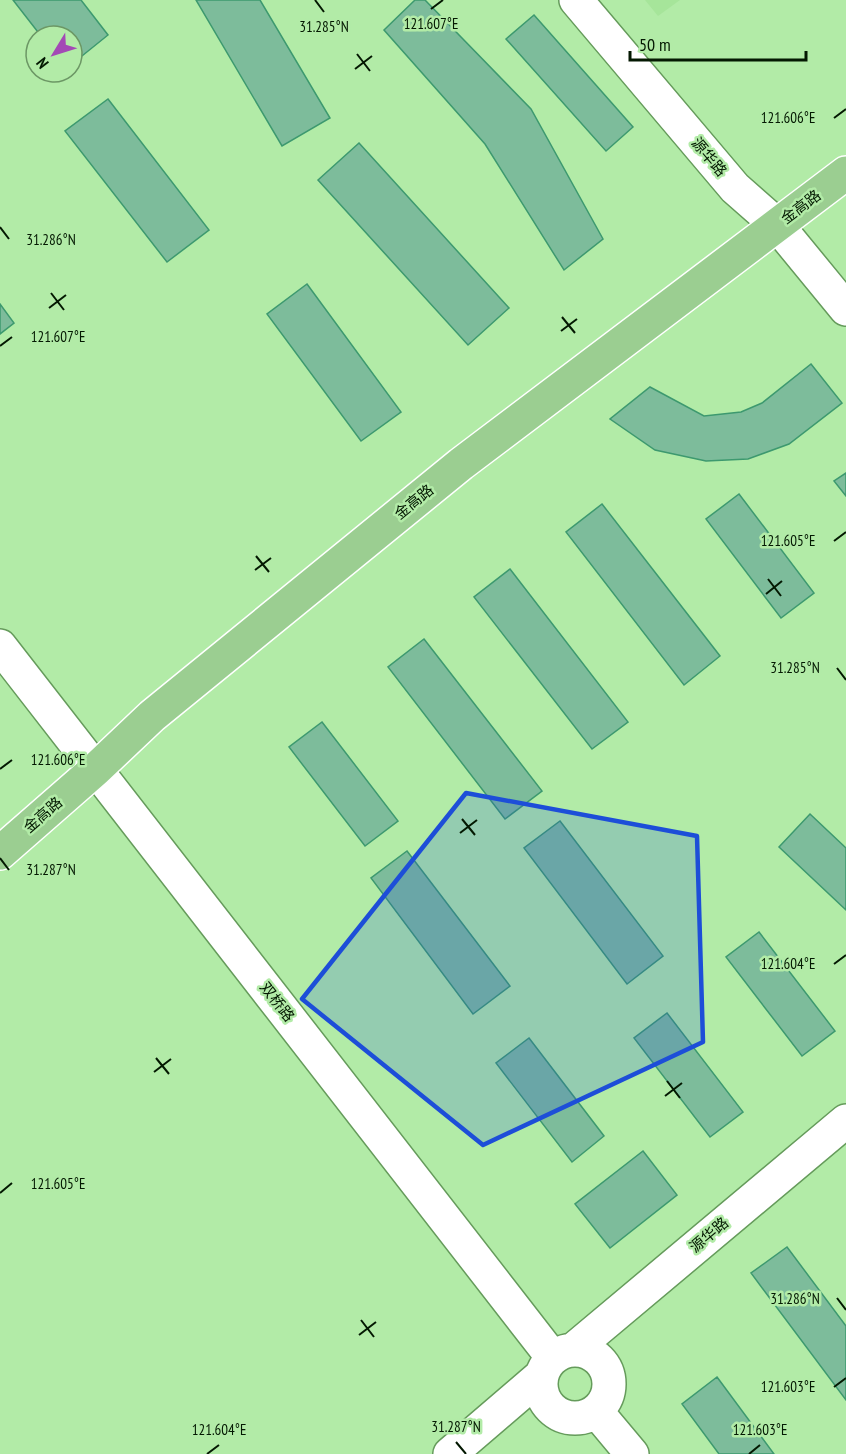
<svg xmlns="http://www.w3.org/2000/svg" width="846" height="1454" font-family="'PT Sans Narrow','Noto Sans SC',sans-serif">
	<rect width="100%" height="100%" fill="#b2eba7"/>
	<path fill="#a6e59a" d="M645,0H680L658,16Z"/>
	<path fill="#7dbc9b" stroke="#3d996f" stroke-width="1.5" d="M13,0H81L108,35L72,64V36H41Z
		M196,0H260L330,118L282,146Z
		M415,0H425L531,109L603,239L564,270L485,144L384,30Z
		M534,15L633,127L606,151L506,39Z
		M108,99L209,230L167,262L65,131Z
		M359,143L509,308L468,345L318,180Z
		M307,284L401,412L361,441L267,314Z
		M0,304L14,323L0,334Z
		M811,364L842,403L789,444L748,459L706,461L655,450L610,419L650,387L704,416L741,412L762,403Z
		M846,473V496L834,481Z
		M739,494L814,593L781,618L706,519Z
		M602,504L720,656L684,685L566,532Z
		M510,569L628,722L592,749L474,597Z
		M424,639L542,791L505,819L388,667Z
		M322,722L398,821L365,846L289,747Z
		M810,814L846,848V910L779,847Z
		M560,821L663,956L627,984L524,848Z
		M407,851L510,986L473,1014L371,878Z
		M759,932L835,1031L802,1056L726,957Z
		M667,1013L743,1112L710,1137L634,1038Z
		M529,1038L604,1136L572,1162L496,1063Z
		M643,1151L677,1195L610,1248L575,1204Z
		M787,1247L846,1326V1400L751,1273Z
		M717,1377L774,1454H719L682,1404Z"/>
	<g fill="none" stroke-linecap="round" stroke-linejoin="round">
		<defs>
			<path id="minor" d="M576,0L735,188L777,225L846,309
				M0,646L553,1358
				M573,1350L846,1121
				M541 1384a34 34 0 1 1 68 0a34 34 0 1 1-68 0Z
				M596,1411L632,1454
				M450,1454L542,1375"/>
			<path id="major" d="M0,853L96,769L152,716L461,464L846,173"/>
		</defs>
		<use href="#minor" stroke="#659b5b" stroke-width="36"/>
		<use href="#major" stroke="#fff" stroke-width="36"/>
		<use href="#minor" stroke="#fff" stroke-width="33"/>
		<use href="#major" stroke="#9bce91" stroke-width="33"/>
	</g>
	<path fill="#1d4ed8" fill-opacity="0.2" stroke="#1d4ed8" stroke-width="4.5" stroke-linejoin="round" d="M466,793L697,836L703,1042L483,1145L302,999Z"/>
	<path fill="none" stroke="#041902" stroke-width="2" d="M315,0L324,12M431,9L443,0M357,54L370,71M355,69L372,56M834,118L846,109M0,227L9,239M51,293L64,310M49,308L66,295M562,317L575,333M561,331L577,319M0,346L12,337M834,541L846,532M256,556L269,572M255,570L271,558M768,579L781,596M766,594L782,581M837,668L846,680M0,769L12,760M462,819L475,835M460,833L477,820M0,858L9,870M834,964L846,955M156,1058L169,1074M154,1072L171,1059M667,1081L680,1098M665,1096L682,1083M0,1193L12,1183M837,1298L846,1310M361,1320L374,1337M359,1335L376,1322M834,1387L846,1378M456,1442L466,1454M207,1454L219,1445M749,1454L760,1445"/>
	<g text-anchor="middle" stroke-width="5" stroke-linejoin="round" paint-order="stroke">
		<g font-size="15" fill="#041902" stroke="#b2eba7">
			<text transform="translate(709 157) rotate(50)" y="5">源华路</text>
			<text transform="translate(801 207) rotate(-37)" y="5">金高路</text>
			<text transform="translate(414 502) rotate(-39)" y="5">金高路</text>
			<text transform="translate(43 815) rotate(-41)" y="5">金高路</text>
			<text transform="translate(277 1002) rotate(52)" y="5">双桥路</text>
			<text transform="translate(709 1235) rotate(-40)" y="5">源华路</text>
		</g>
	</g>
	<g font-size="15" text-anchor="middle" fill="#041902" stroke="#b2eba7" stroke-width="5" stroke-linejoin="round" paint-order="stroke">
		<text x="431" y="29">121.607°E</text>
		<text x="324" y="32">31.285°N</text>
		<text x="788" y="123">121.606°E</text>
		<text x="51" y="245">31.286°N</text>
		<text x="58" y="342">121.607°E</text>
		<text x="788" y="546">121.605°E</text>
		<text x="795" y="673">31.285°N</text>
		<text x="58" y="765">121.606°E</text>
		<text x="51" y="875">31.287°N</text>
		<text x="788" y="969">121.604°E</text>
		<text x="58" y="1189">121.605°E</text>
		<text x="795" y="1304">31.286°N</text>
		<text x="788" y="1392">121.603°E</text>
		<text x="456" y="1432">31.287°N</text>
		<text x="219" y="1435">121.604°E</text>
		<text x="760" y="1435">121.603°E</text>
	</g>
	<g transform="translate(54 54) rotate(232)"><circle r="28" fill="#b2eba7" stroke="#6c9765" stroke-width="1.5"/>
	<path d="M0-4.5L10 22L0 15L-10 22Z" fill="#a349b5"/>
	<text y="-9" font-size="16" font-weight="bold" text-anchor="middle" fill="#041902">N</text>
	</g>
	<path d="M630 51v9h176v-9" fill="none" stroke="#041902" stroke-width="3"/>
	<text x="639" y="51" font-size="18" fill="#041902" stroke="#b2eba7" stroke-width="4.5" paint-order="stroke">50 m</text>
</svg>
